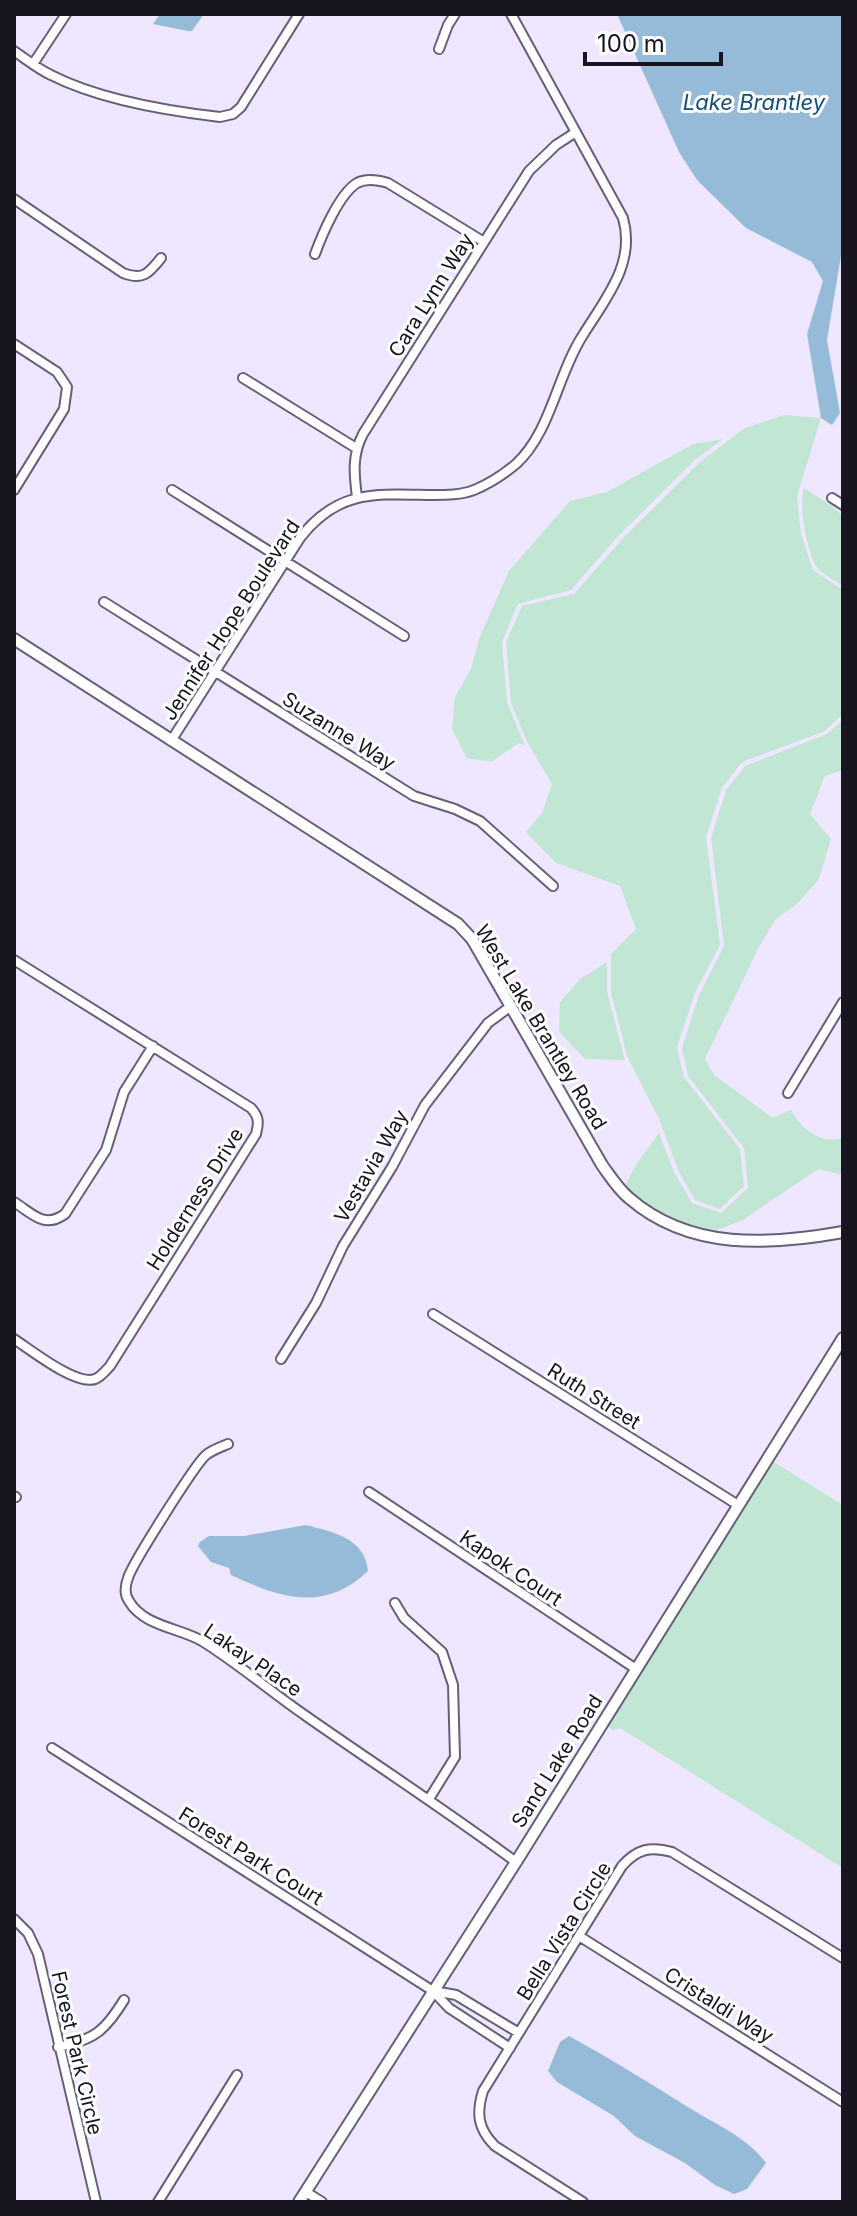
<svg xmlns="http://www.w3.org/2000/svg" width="857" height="2216" font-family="Inter,sans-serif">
	<rect width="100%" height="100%" fill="#eee7ff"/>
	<path fill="#c1e6d4" d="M784,415L821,418L797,496L801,534L813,570L843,590V714L825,731L742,762L722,788L706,837L720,945L695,993L677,1047L684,1077L740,1149L744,1186L720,1209L695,1200L678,1170L659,1119L627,1056L611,993V954L636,929L620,886L556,863L526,832L542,813L552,784L527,742L511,703L506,642L522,606L574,594L625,536L700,462L745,428Z
		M723,439L697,458L621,533L571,590L518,604L502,642L507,702L525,746L519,743L491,762L467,758L452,729L455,697L471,669L480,636L509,571L570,501L607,492L693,444Z
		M804,488L832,506L843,516V586C835,580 821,574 816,566C807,550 798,506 804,488Z
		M843,720V770L825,776L810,814L831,839L819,879L797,904L776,919L760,945L705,1059L714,1075L773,1118L791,1110C802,1130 820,1144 843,1138V1175L818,1169L743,1220L717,1230L683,1224L661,1214L633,1196L625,1186L635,1166L659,1133L674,1172L692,1203L721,1213L748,1188L744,1148L688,1076L682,1048L699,995L724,946L711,838L726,790L745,766L827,734Z
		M607,962V992L625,1060L585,1059L559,1032L560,1002L580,979Z
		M772,1461L843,1505V1868L620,1728L613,1730L607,1726Z"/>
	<path fill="#96bbd8" d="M160,14H204L192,31H188L153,24Z
		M617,14H843V244L827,340L840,413L832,425L821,418L807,334L823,281L812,262L746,228L697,180L679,152Z
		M306,1525C333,1532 365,1538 368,1571C324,1613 279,1598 231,1575L229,1568L211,1562L198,1546L200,1542L209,1536H244Z
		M569,2036C611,2059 651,2084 691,2109C717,2125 748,2138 766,2163L747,2189L734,2194L715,2185L685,2163L635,2136L614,2116L557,2082L548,2071L560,2042Z"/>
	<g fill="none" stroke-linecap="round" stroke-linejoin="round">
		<defs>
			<path id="minor" d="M439,49L448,25L455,14
				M14,51C26,59 38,69 51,75C98,99 168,111 220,117L233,114L241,107L299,14
				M33,64L66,14
				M14,199L123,273C143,281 149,273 161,258
				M315,254C322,235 339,194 357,183C366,178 378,180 388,183L484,242
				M14,344L57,372L67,387L64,409L14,490
				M243,378L356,448
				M172,490L404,636
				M357,497C354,474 352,455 363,434L529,171L556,145L576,132
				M832,498L843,505
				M104,602L414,796L455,809L480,821L553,886
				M171,741L300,538C338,489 376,494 432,495C446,495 461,495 474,490C489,484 504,474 516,464C551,432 557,375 583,335C606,298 636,263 623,218L511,14
				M14,960L251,1108C259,1117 259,1122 256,1134L110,1366C106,1370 101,1377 95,1379C76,1386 31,1350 14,1339
				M788,1093L843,1002
				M14,1202C33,1214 44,1229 65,1214L106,1150L124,1092L153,1046
				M433,1314L738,1505
				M281,1359L316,1303L343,1246L392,1167L425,1105L488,1023L511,1006
				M228,1444C221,1447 212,1450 206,1455C196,1463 132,1564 128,1578C125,1586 124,1594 129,1601C143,1626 180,1628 202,1641C239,1664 271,1692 306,1716C376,1765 447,1811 516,1862
				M369,1492L636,1669
				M14,1496L16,1497
				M395,1603L404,1618L442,1652L453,1685L455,1757L429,1799
				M52,1748L433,1991L449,2008L510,2048
				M14,1919L28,1933L38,1954L96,2202
				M579,1936L843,2102
				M434,1991L456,1995L519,2033
				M58,2047C94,2040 105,2031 124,2000
				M306,2192L322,2202
				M158,2202L237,2075
				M583,2202L495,2146C478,2129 476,2114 483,2091L622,1866C637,1849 650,1846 672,1852L843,1958"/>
			<path id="tertiary" d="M14,639L458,924L472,939L602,1165C610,1176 618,1189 629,1198C690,1251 770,1245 843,1232
				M299,2202L516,1862L843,1338"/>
		</defs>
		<use href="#minor" stroke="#675f78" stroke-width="12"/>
		<use href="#tertiary" stroke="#675f78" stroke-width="14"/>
		<use href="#minor" stroke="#fff" stroke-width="8"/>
		<use href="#tertiary" stroke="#fff" stroke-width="10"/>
	</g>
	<g text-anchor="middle" stroke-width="6" stroke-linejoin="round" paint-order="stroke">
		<g font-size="20" fill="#191520" stroke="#fff">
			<text transform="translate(431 295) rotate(-58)" y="7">Cara Lynn Way</text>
			<text transform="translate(231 620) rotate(-57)" y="7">Jennifer Hope Boulevard</text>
			<text transform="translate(339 731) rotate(32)" y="7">Suzanne Way</text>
			<text transform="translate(541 1027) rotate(59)" y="7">West Lake Brantley Road</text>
			<text transform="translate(371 1166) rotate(-60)" y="7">Vestavia Way</text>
			<text transform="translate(195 1199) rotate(-58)" y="7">Holderness Drive</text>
			<text transform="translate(594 1396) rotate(32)" y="7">Ruth Street</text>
			<text transform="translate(511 1568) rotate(34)" y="7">Kapok Court</text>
			<text transform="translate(253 1660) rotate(34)" y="7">Lakay Place</text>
			<text transform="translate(557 1761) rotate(-58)" y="7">Sand Lake Road</text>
			<text transform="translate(251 1856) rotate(32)" y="7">Forest Park Court</text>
			<text transform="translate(564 1931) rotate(-58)" y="7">Bella Vista Circle</text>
			<text transform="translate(719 2005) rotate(32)" y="7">Cristaldi Way</text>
			<text transform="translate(77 2053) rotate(77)" y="7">Forest Park Circle</text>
		</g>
		<g font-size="22" font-style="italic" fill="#145077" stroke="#fff">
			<text x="754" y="110">Lake Brantley</text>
		</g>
	</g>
	<rect width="857" height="2216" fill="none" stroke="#191520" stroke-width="32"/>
	<path d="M585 52v12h136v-12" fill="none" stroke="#191520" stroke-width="4"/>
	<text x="597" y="52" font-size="24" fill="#191520" stroke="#ffffff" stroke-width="6" paint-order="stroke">100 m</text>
</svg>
